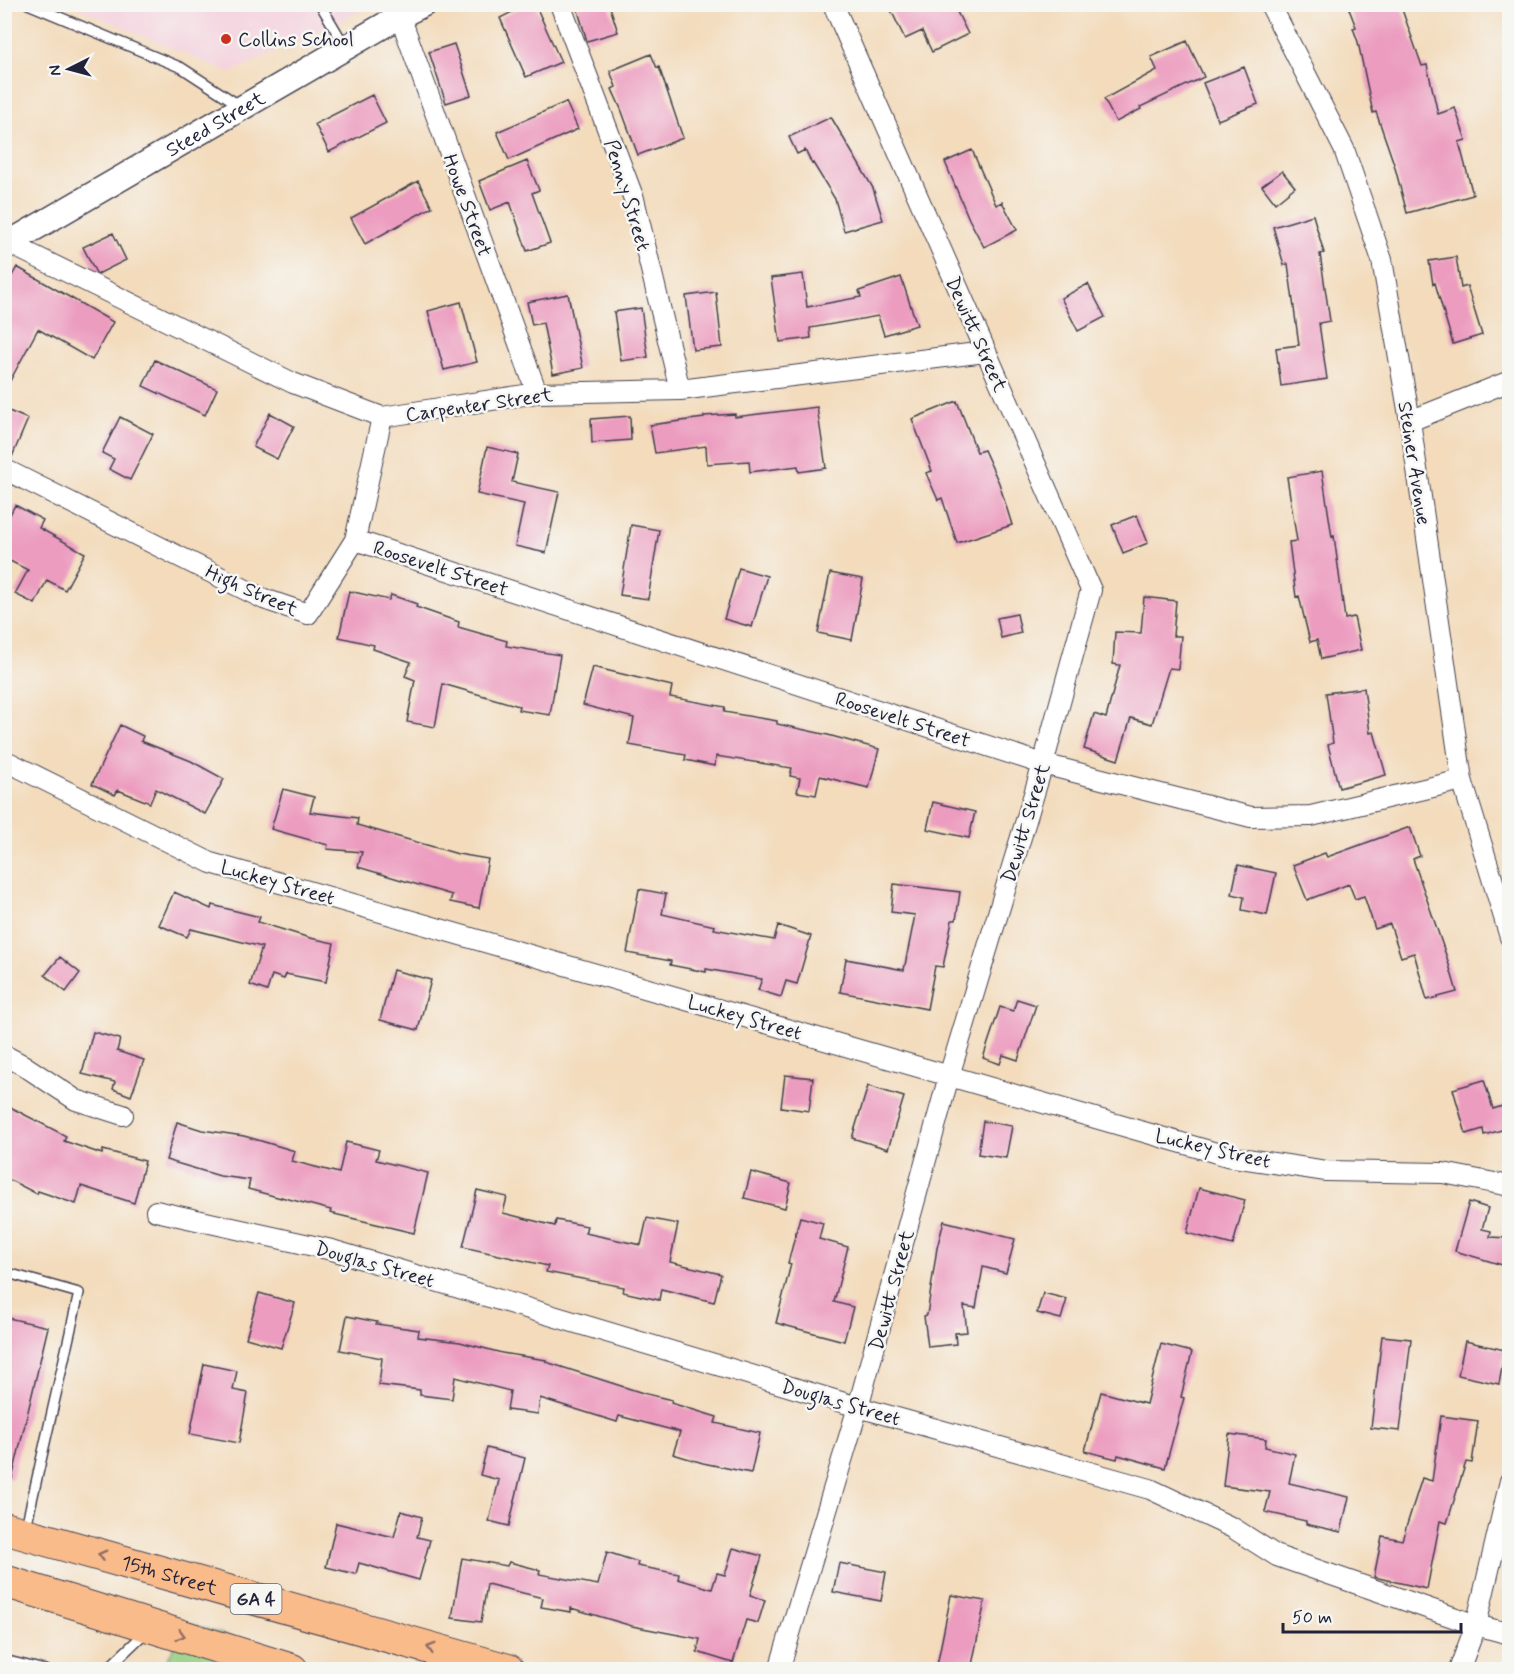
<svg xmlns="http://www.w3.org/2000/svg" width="1514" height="1674" font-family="Mynerve,sans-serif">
	<rect width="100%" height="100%" fill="#f6f6f2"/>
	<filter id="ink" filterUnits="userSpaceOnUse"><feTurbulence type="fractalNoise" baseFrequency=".0167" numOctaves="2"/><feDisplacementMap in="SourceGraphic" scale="12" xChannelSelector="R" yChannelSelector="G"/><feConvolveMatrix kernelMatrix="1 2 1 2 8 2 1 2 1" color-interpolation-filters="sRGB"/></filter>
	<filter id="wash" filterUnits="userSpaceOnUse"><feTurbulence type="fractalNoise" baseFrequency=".008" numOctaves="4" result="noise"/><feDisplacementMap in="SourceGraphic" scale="24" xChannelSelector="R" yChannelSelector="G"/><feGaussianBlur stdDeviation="1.35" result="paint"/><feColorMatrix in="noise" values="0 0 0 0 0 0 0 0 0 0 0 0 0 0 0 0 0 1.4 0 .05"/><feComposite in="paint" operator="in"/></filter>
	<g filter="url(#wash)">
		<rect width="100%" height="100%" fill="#f3dbbc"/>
		<path fill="#f4cfdd" d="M71,5H373L230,73Z"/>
		<path fill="#96cd7f" stroke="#5c785d" stroke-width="1.5" d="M187,1623L333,1669L162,1670Z"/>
		<g id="blocks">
			<path fill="#ec9cbf" d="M528,4H535L561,62L526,77L500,18Z
				M576,4H609L618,32L587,41Z
				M888,4H953L968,34L932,52L922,31L905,39Z
				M1347,4H1400L1422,66L1427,65L1438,114L1455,108L1466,140L1459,142L1473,195L1407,213L1394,164L1376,112L1373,113L1358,42L1353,28L1356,27Z
				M1187,41L1204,77L1140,107L1141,109L1116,122L1104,99L1157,70L1151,57Z
				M454,44L471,95L446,103L429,52Z
				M651,54L657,68L659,67L683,138L638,155L621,109L612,89L616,87L610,71Z
				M1244,67L1258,104L1218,120L1203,83Z
				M372,95L386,123L329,152L315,124Z
				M566,102L578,129L509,160L497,132Z
				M831,117L873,188L883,220L844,231L835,199L813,163L812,164L805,150L797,154L789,137Z
				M972,150L996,205L1002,202L1017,230L984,247L969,219L945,162Z
				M527,161L539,190L532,193L550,243L527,251L510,202L490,210L479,181Z
				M1282,171L1295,187L1275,203L1262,186Z
				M418,181L432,207L365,244L351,218Z
				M1313,215L1324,253L1320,254L1330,321L1319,323L1327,379L1281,386L1276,348L1299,345L1288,264L1284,265L1273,227Z
				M113,233L126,260L98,274L96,273L83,247Z
				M1456,257L1461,288L1467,286L1482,335L1453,344L1435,283L1433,284L1429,261Z
				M17,267L113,322L92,360L38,329L4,392V290Z
				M803,274L807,307L861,297L859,291L901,277L917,325L884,335L878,316L810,328L811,338L780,342L771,278Z
				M1088,284L1105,317L1078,331L1061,298Z
				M716,292L722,347L693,350L686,296Z
				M568,294L583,368L553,374L543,323L532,325L527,302Z
				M461,302L477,362L444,370L428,311Z
				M641,308L648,357L621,361L614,312Z
				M155,360L217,389L205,415L143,386Z
				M957,401L977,452L984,450L999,483L1012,525L957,543L942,498L938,500L926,473L932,471L912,419Z
				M817,407L826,468L799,472L798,466L750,472L749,461L707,464L706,446L655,453L650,425L704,418V416L735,414V417Z
				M4,409L28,419L11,459L4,457Z
				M270,413L294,426L277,459L253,447Z
				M630,416L631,440L592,443L591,419Z
				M120,417L153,434L130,480L109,469L114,459L102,453Z
				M487,447L518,454L512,482L559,492L546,553L515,546L524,504L477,494Z
				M1322,471L1332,537L1334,536L1345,619L1354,617L1361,650L1321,659L1317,640L1310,642L1299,596L1296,597L1289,542L1297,541L1287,477Z
				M15,505L43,520L39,528L85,553L65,590L47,580L35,604L15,594L28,570L4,558V526Z
				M1137,515L1148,543L1123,553L1112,525Z
				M631,525L659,530L648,599L620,595Z
				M739,568L767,576L752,627L724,619Z
				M830,573L863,579L852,640L818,633Z
				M349,591L389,600L391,595L417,604L416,607L459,622L458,627L507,641L506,646L560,655L550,715L518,710L519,706L443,684L435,727L407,722L415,680L405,676L411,662L373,649L374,645L339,637Z
				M1144,597L1176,601L1173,636H1181L1178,669L1169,668L1152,724L1131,718L1118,760L1084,749L1094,714L1106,718L1120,665L1113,664L1115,632L1141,633Z
				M1017,614L1021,633L1001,638L997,618Z
				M593,667L672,686L670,697L725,707L724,712L777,721V724L828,735L879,749L869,788L820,776L816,795L797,792L800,778L790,776L792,768L716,756L715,766L685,760L686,755L629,745L634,718L583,705Z
				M1364,688L1370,733L1374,732L1386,775L1339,788L1328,745L1333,743L1326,693Z
				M120,725L143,736L141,741L191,761L224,779L205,814L156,789L150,803L118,790L115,795L92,784Z
				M283,789L314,797L310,812L358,818L357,825L458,854L488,859L479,908L450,902L452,895L358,867L362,852L327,849L328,845L271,829Z
				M933,802L975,812L969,838L927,829Z
				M1410,827L1420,856L1413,859L1447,958L1457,992L1427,1000L1414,953L1401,957L1390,924L1375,929L1364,896L1355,899L1349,884L1307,900L1293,865L1325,853L1327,857Z
				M1238,865L1276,873L1267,915L1242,910L1244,897L1232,894Z
				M894,884L960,892L956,920H952L943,967L935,966L927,1009L840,992L846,959L904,970L915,915L891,912Z
				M639,889L666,894L662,914L715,926L714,929L774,940L778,925L811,936L797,984L786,981L781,997L758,990L762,979L706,969V972L670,965L671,961L627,953Z
				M174,892L211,909L212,905L260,917L258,922L310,938L334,943L326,982L286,974L284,979L272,975L267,991L250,985L262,947L191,929L187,937L159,925Z
				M60,957L80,973L66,992L45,975Z
				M393,970L431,980L418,1030L380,1020Z
				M1017,999L1036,1005L1018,1060L1003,1055L1000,1064L983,1058L1000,1007L1013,1011Z
				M93,1032L120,1039L117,1051L144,1060L131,1096L113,1089L115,1082L82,1074Z
				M785,1075L813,1078L809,1111L781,1107Z
				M1484,1080L1493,1109L1509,1104V1128L1484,1135L1483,1129L1466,1134L1453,1089Z
				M868,1086L904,1097L888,1149L852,1138Z
				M4,1104L66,1136L64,1141L102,1154L103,1150L145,1161L134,1203L81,1186L76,1204L38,1191L37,1194L4,1177Z
				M983,1121L1012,1126L1006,1158L978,1154Z
				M177,1122L202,1130L244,1136L295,1151L292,1161L339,1173L346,1142L379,1150L376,1160L428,1173L414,1233L330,1213L331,1210L281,1197V1198L248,1189L250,1180L220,1176L166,1160Z
				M751,1172L791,1183L785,1208L744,1198Z
				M1199,1188L1245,1200L1233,1245L1187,1233Z
				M477,1190L507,1197L503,1213L555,1226L556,1220L587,1226L585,1233L641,1245L647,1218L678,1224L670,1262L721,1274L714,1302L661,1289L659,1300L623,1292L624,1287L546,1272L548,1266L463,1247Z
				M1469,1202L1488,1208L1482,1229L1491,1231L1490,1237L1509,1238V1267L1455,1251Z
				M800,1217L823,1223L819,1239L848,1247L834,1302L853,1307L844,1341L776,1323L791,1264L788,1263Z
				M944,1221L1015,1239L1006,1273L983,1267L976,1308L964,1306L967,1332L955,1333L956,1344L928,1347L924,1316L927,1315L937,1248Z
				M259,1293L295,1303L281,1348L246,1338Z
				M1043,1293L1067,1299L1061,1319L1037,1313Z
				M347,1316L377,1322L376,1324L419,1330L418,1337L460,1342L502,1353L546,1360V1362L643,1393L672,1400L671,1403L717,1417L715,1423L760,1433L751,1473L703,1463L673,1454L680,1432L619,1416L617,1422L540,1398L538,1414L507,1410L510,1391L455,1377L452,1399L420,1395V1390L379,1385L382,1358L340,1350Z
				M4,1317L48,1327L12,1479L4,1478Z
				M1382,1336L1411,1339L1400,1431L1371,1428Z
				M1465,1341L1505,1350L1499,1384L1458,1375Z
				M1161,1344L1192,1352L1181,1397L1184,1398L1165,1468L1118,1455L1117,1459L1085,1451L1101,1392L1146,1404Z
				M204,1364L237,1371L233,1390L248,1393L239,1443L190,1434Z
				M1441,1416L1478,1421L1472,1463L1466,1462L1447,1523L1440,1521L1427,1589L1374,1577L1382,1536L1402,1540L1422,1478L1432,1481Z
				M1229,1434L1266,1439L1265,1447L1295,1454L1289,1483L1349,1497L1341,1532L1306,1524V1521L1265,1512L1270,1492L1223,1486Z
				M487,1448L525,1458L509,1526L489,1521L499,1480L480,1475Z
				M401,1511L422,1517L417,1537L430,1540L419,1580L359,1563L356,1574L326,1567L336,1523L394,1537Z
				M733,1548L762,1556L750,1595L765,1600L758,1623L746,1620L733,1663L697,1652L700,1639L632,1626L571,1608V1612L541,1607L543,1598L487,1584L481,1622L452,1618L462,1558L507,1566L509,1562L540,1570L539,1574L598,1585L607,1552L638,1562L637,1566L679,1574L678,1579L712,1589L717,1573L725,1575Z
				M839,1563L886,1572L881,1601L833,1592Z
				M951,1595L985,1601L971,1670H936Z"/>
		</g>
	</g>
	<g filter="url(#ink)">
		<use href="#blocks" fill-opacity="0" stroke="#413e4e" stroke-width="1.5"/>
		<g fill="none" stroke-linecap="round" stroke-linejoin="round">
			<defs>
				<path id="service" d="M28,4L182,68L242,107
					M320,4L345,46
					M4,1272L79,1293L25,1531
					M4,1660L45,1670
					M106,1670L148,1630"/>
				<path id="minor" d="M560,4L634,199L680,390
					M1270,4L1344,149L1382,260L1410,421L1462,780L1510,937
					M400,16L537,393
					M4,241L293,383L382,417L537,393L680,390L985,352
					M1410,421L1510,381
					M4,469L264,599L308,614L355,540L382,417
					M355,540L1043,764L1251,817L1311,816L1462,780
					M4,760L211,863L1227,1156L1326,1171L1443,1173L1510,1186
					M4,1055L23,1065L76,1100L123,1115
					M156,1211L332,1250L858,1407L1150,1489L1233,1528L1277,1556L1476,1625L1510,1634
					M779,1670L858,1407L949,1076L1043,764L1091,590L833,4
					M1459,1670L1476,1625L1510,1481"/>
				<g id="tertiary">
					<path id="s1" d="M4,246L400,16L424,4"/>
				</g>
				<g id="primary">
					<path id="s2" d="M4,1528L508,1670"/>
					<path d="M4,1581L292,1670"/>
				</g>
			</defs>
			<use href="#service" stroke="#413e4e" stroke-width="12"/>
			<use href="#minor" stroke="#413e4e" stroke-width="22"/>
			<use href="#tertiary" stroke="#413e4e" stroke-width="27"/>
			<use href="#primary" stroke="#413e4e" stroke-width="34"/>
			<use href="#service" stroke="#fff" stroke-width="9"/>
			<use href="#minor" stroke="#fff" stroke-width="20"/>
			<use href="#tertiary" stroke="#fff" stroke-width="24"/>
			<use href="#primary" stroke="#fabb8b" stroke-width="32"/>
		</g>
		<defs><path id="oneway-chevron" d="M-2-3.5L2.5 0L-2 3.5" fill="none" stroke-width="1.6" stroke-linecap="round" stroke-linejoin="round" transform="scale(1.5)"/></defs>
		<g stroke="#8e6e63">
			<use href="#oneway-chevron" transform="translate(102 1555) rotate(-165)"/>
			<use href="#oneway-chevron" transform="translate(181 1635) rotate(17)"/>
			<use href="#oneway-chevron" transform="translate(431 1648) rotate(-164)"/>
		</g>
	</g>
	<circle fill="#c8321e" stroke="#f6f6f2" stroke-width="2" cx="226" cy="39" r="6"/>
	<g text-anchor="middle" stroke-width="5" stroke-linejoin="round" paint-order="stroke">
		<rect fill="#f6f6f2" stroke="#626272" stroke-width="1.5" x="230.5" y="1584" width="51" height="30" rx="4.5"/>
		<g font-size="18" font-weight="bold" fill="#22223b">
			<text x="256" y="1605">GA 4</text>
		</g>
		<g font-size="20" fill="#22223b" stroke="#f6f6f2" text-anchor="start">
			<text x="238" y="46">Collins School</text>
		</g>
		<g font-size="20" fill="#22223b" stroke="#f6f6f2">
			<text dy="7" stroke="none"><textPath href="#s1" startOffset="244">Steed Street</textPath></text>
			<text transform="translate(628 195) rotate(73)" y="7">Penny Street</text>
			<text transform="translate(468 205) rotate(70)" y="7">Howe Street</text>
			<text transform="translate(977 334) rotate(66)" y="7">Dewitt Street</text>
			<text transform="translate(479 404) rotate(-8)" y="7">Carpenter Street</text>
			<text transform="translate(1415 463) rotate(81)" y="7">Steiner Avenue</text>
			<text transform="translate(441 568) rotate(18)" y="7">Roosevelt Street</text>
			<text transform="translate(252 590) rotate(24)" y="7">High Street</text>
			<text transform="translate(903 719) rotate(18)" y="7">Roosevelt Street</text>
			<text transform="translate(1025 823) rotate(-73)" y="7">Dewitt Street</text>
			<text transform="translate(278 882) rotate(16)" y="7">Luckey Street</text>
			<text transform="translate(745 1017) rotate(16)" y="7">Luckey Street</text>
			<text transform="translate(1213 1148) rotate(13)" y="7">Luckey Street</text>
			<text transform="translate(375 1264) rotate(16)" y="7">Douglas Street</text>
			<text transform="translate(891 1290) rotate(-75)" y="7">Dewitt Street</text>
			<text transform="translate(841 1402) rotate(16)" y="7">Douglas Street</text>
			<text dy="7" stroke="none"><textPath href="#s2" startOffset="172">15th Street</textPath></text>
		</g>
	</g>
	<rect width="1514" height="1674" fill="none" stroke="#f6f6f2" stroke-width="24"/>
	<g transform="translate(69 69) rotate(264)" stroke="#f6f6f2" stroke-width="4.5" paint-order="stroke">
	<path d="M0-4.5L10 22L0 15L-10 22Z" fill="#22223b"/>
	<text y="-9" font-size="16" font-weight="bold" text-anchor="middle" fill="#22223b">N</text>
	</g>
	<path d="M1283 1623v9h178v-9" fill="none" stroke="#22223b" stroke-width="3"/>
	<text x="1292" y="1623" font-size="18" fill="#22223b" stroke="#f6f6f2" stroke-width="4.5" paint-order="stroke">50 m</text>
</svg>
